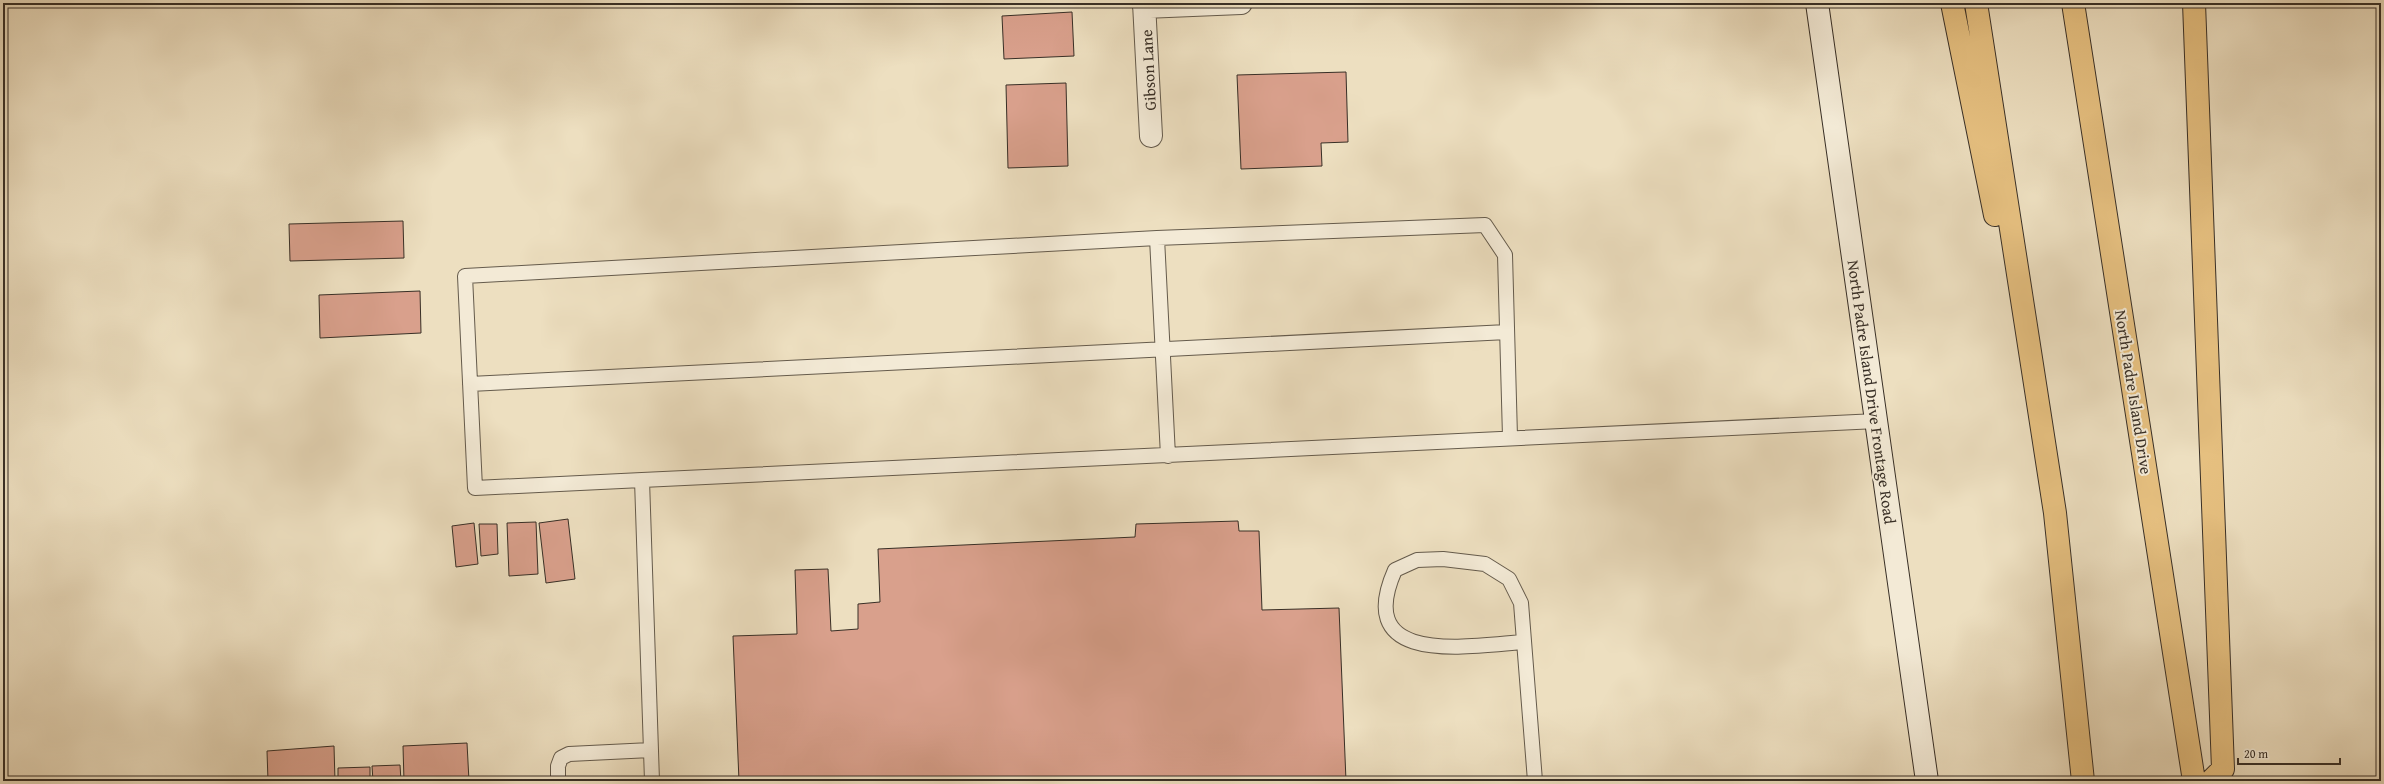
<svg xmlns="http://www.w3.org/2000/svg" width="2384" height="784" font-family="'Gentium Book Plus',serif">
	<rect width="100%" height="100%" fill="#eddfc0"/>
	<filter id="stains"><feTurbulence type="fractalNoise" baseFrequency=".005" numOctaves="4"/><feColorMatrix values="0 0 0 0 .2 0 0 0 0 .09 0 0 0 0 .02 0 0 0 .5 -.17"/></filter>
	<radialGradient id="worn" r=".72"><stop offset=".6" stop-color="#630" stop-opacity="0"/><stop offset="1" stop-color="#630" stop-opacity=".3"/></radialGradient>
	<path fill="#d9a08c" stroke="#382f26" d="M1072,12L1074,56L1004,59L1002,16Z
		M1346,72L1348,142L1321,143L1322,166L1241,169L1237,75Z
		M1066,83L1068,166L1008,168L1006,85Z
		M403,221L404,258L290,261L289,224Z
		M420,291L421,333L320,338L319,295Z
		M568,519L575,579L546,583L539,523Z
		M1238,521L1239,531H1259L1262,610L1339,608L1346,781H739L733,636L797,634L795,570L828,569L831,631L858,629V604L880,602L878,549L1135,537L1136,524Z
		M536,522L538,574L509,576L507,523Z
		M474,523L478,564L456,567L452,526Z
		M479,524H497L498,554L481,556Z
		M467,743L469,781H404L403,746Z
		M334,746L335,781H268L267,751Z
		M400,765L401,781H373L372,766Z
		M370,767V781H338V768Z"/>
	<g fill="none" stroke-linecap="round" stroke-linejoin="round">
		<defs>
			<path id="service" d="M1157,238L1168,456
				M470,384L1507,332
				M642,480L475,488L465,276L1157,238L1485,225L1505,255L1510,437
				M1524,642C1468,646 1352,667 1395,570L1417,560L1443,559L1485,564L1509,579L1521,603L1535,781
				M558,781V766L561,758L569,754L651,750
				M652,781L642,480L1877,421"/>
			<path id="minor" d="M1144,3L1151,136
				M1144,7L1241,3"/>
			<path id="secondary" d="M1817,3L1927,781"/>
			<path id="motorway" d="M1952,3L1995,215
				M1976,3L2055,513L2083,781
				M2073,3L2194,781
				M2194,3L2223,769L2211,781"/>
		</defs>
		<use href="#service" stroke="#655b4c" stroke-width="16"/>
		<use href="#minor" stroke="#655b4c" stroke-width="24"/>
		<use href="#secondary" stroke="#382f26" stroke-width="24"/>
		<use href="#motorway" stroke="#382f26" stroke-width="24"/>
		<use href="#service" stroke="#f3ead6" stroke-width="14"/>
		<use href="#minor" stroke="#f3ead6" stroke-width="22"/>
		<use href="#secondary" stroke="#f3ead6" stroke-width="22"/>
		<use href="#motorway" stroke="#e6c080" stroke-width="22"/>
	</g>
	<g text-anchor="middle" stroke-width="4" stroke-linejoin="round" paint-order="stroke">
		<g font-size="16" fill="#382f26" stroke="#f3ead6">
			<text transform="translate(1148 70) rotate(-93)" y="6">Gibson Lane</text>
			<text transform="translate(1872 392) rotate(82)" y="6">North Padre Island Drive Frontage Road</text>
			<text transform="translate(2134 392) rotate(81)" y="6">North Padre Island Drive</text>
		</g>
	</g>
	<rect width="2384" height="784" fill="none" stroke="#eddfc0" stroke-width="16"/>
	<rect x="4" y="4" width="2376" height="776" fill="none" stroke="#382f26" stroke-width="2"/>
	<rect x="8" y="8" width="2368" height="768" fill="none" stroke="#382f26"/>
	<path d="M2238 758v6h102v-6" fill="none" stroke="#382f26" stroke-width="2"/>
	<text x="2244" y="758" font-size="12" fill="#382f26" stroke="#f3ead6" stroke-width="3" paint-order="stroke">20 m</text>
	<rect width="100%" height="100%" filter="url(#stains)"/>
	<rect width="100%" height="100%" fill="url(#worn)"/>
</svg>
